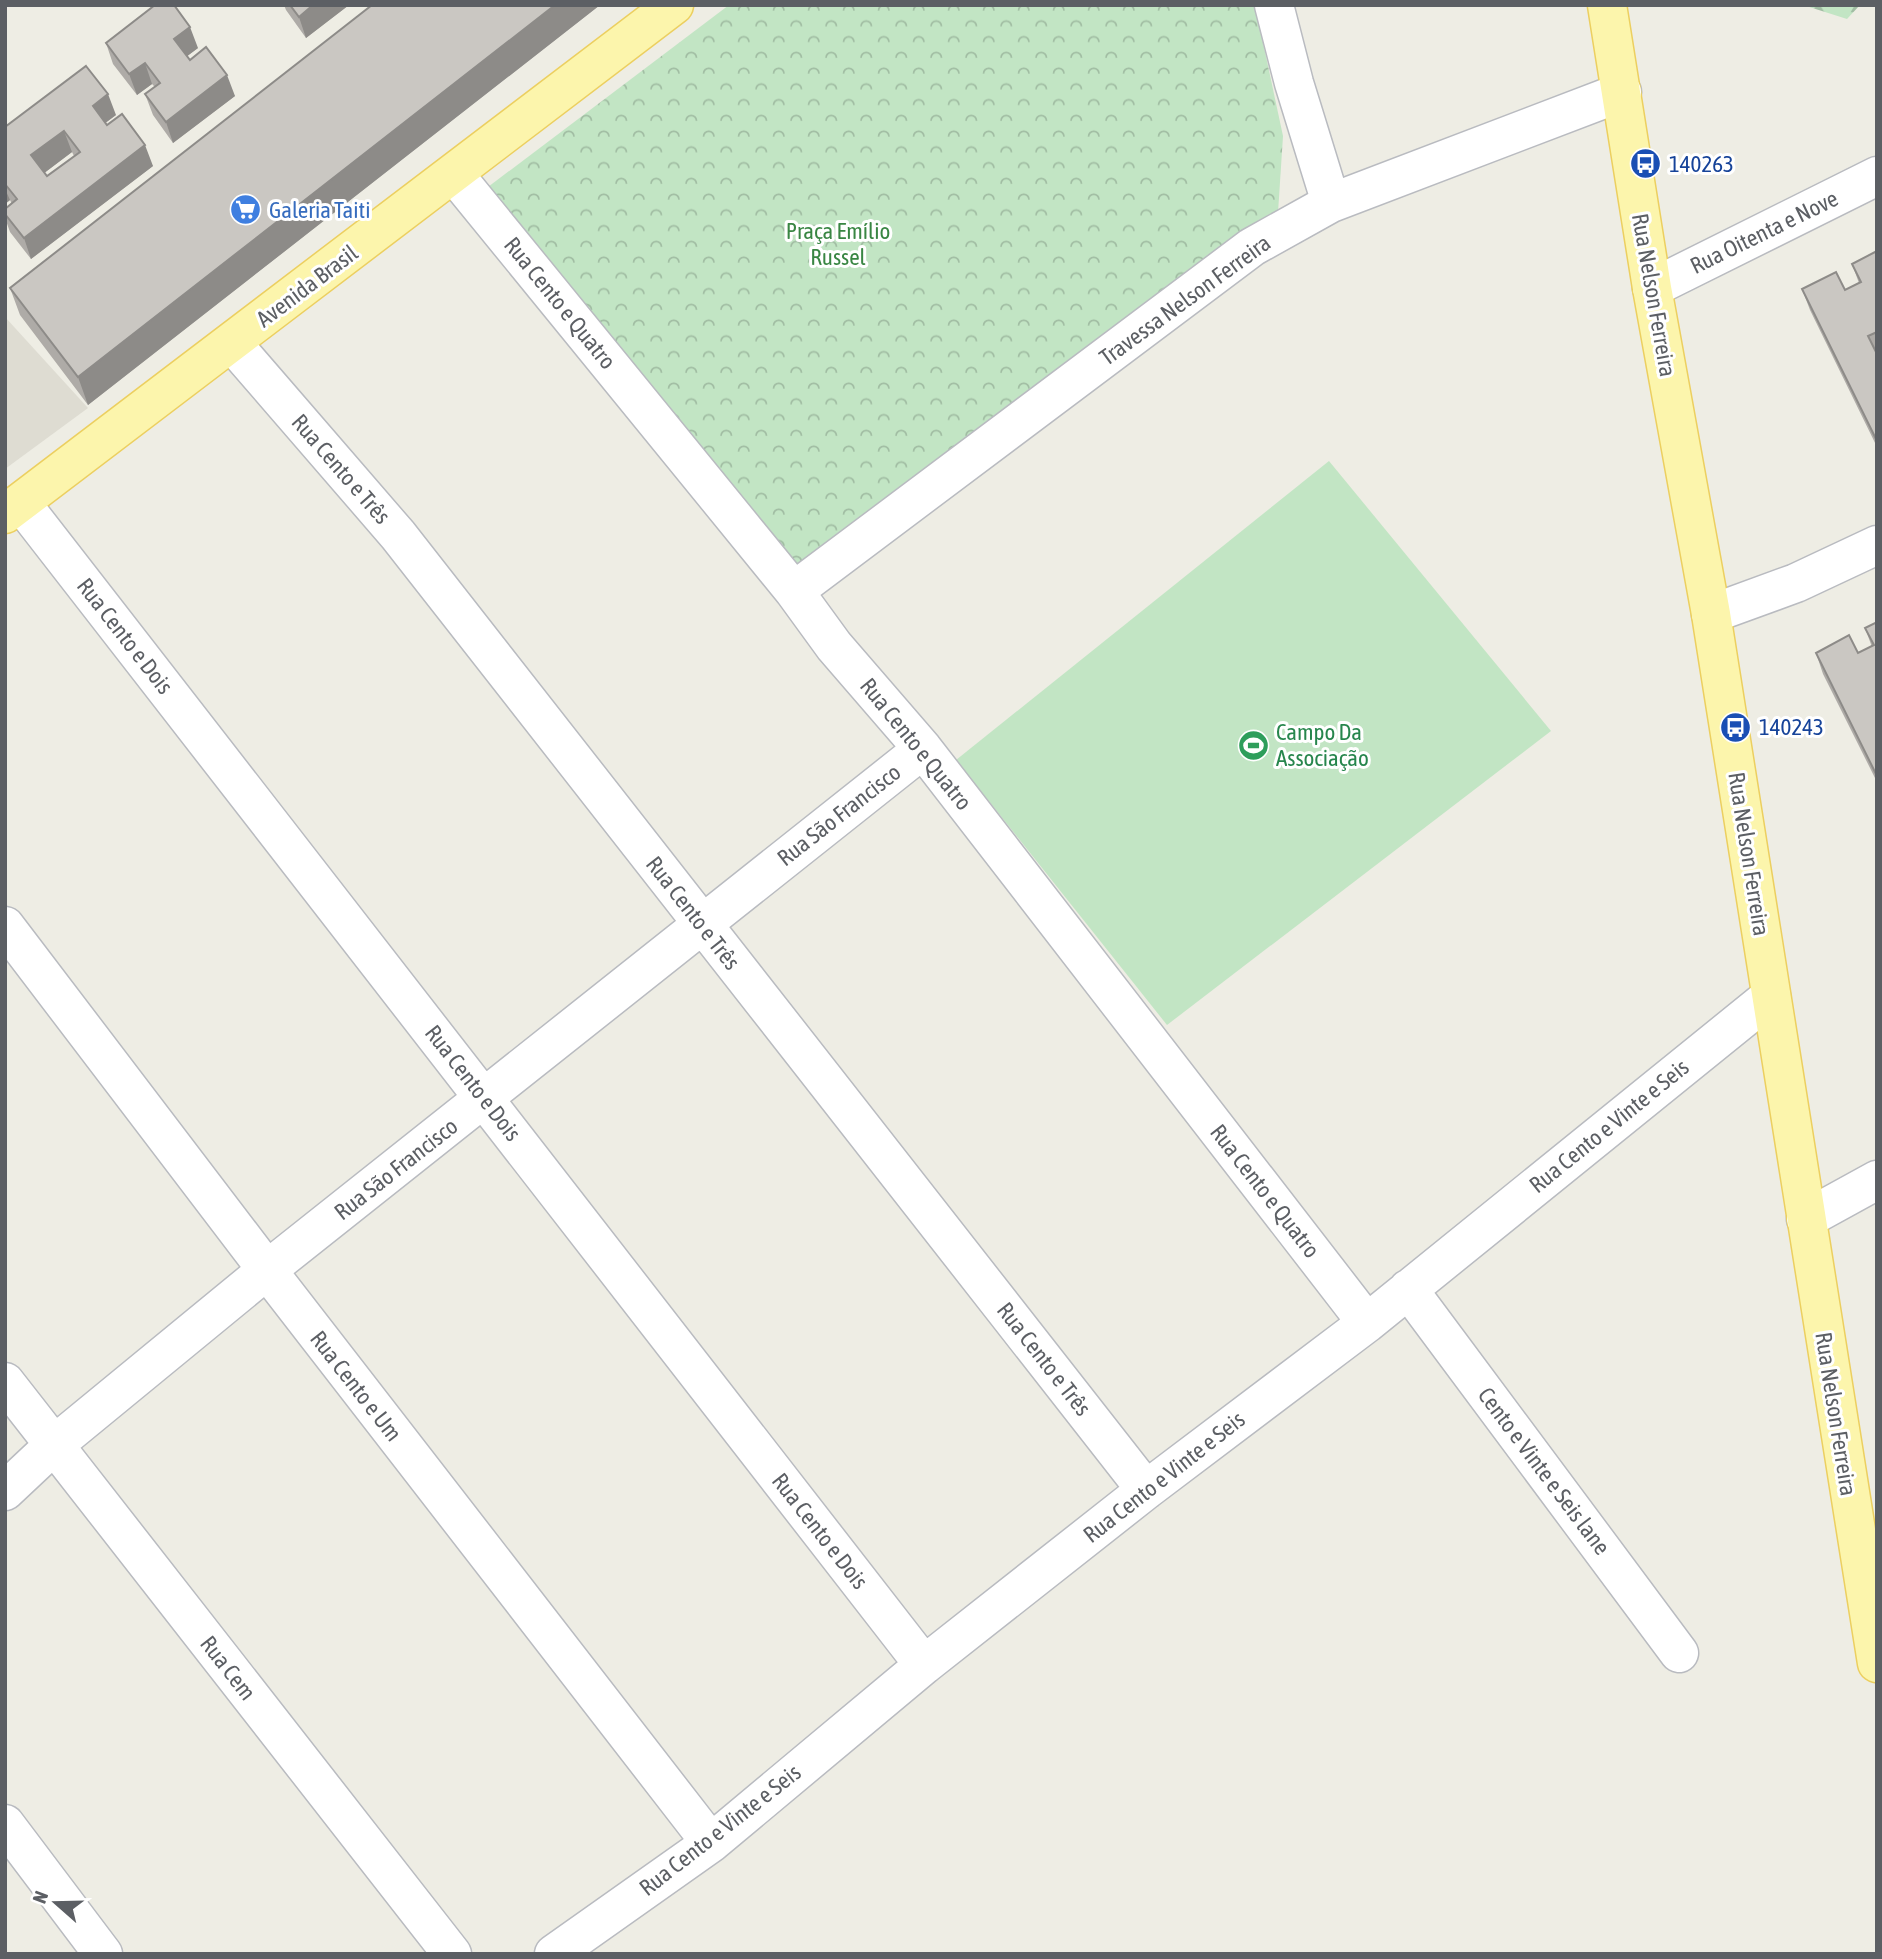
<svg xmlns="http://www.w3.org/2000/svg" width="1882" height="1959" font-family="'Asap Condensed',sans-serif">
	<defs>
		<pattern id="forest-firs" width="22" height="20" patternUnits="userSpaceOnUse" patternTransform="scale(1.75)"><rect width="22" height="20" fill="#c2e5c4"/><path d="M5 1l3.5 6h-7zM16 11l3.5 6h-7z" fill="#a1bda3"/></pattern>
		<pattern id="park-crowns" width="20" height="18" patternUnits="userSpaceOnUse" patternTransform="scale(1.75)"><rect width="20" height="18" fill="#c2e5c4"/><path d="M2 6a3 3 0 1 1 6 0M12 15a3 3 0 1 1 6 0" fill="none" stroke="#a1bda3"/></pattern>
	</defs>
	<rect width="100%" height="100%" fill="#eeede4"/>
	<path fill="#dedcd2" d="M5,317L88,408L5,469Z"/>
	<path fill="url(#forest-firs)" d="M1803,5H1860L1847,19Z"/>
	<path fill="url(#park-crowns)" d="M729,5H1255L1283,136L1278,213L797,572L484,190Z"/>
	<path fill="#c2e5c4" d="M1329,461L1551,731L1167,1025L956,760Z"/>
	<g fill="none" stroke-linecap="round" stroke-linejoin="round">
		<defs>
			<path id="minor" d="M1274,5L1294,83L1331,203
				M454,174L794,591L834,646L923,749L1367,1323
				M1652,288L1877,176
				M232,343L398,535L1146,1490
				M21,503L924,1665
				M794,591L1252,247L1331,203L1622,92
				M1711,614L1796,583L1877,545
				M5,926L267,1270L711,1843
				M1806,1219L1877,1180
				M1408,1289L1679,1653
				M5,1382L452,1954
				M5,1491L54,1445L267,1270L923,749
				M5,1824L103,1954
				M554,1954L711,1843L924,1665L1146,1490L1367,1323L1771,996"/>
			<path id="major" d="M1607,5L1652,288L1711,614L1877,1663
				M5,514L674,5"/>
		</defs>
		<use href="#minor" stroke="#b9bbc0" stroke-width="41"/>
		<use href="#major" stroke="#eccf60" stroke-width="41"/>
		<use href="#minor" stroke="#fff" stroke-width="38"/>
		<use href="#major" stroke="#fcf5ac" stroke-width="38"/>
	</g>
	<path fill="#aeaba7" fill-rule="evenodd" d="M284,5H349L306,38L286,10Z
		M372,5H600L88,405L20,315L10,288Z
		M106,43L198,48L187,56L190,60L235,96L173,143L153,115L145,94L155,87L152,84L137,95L113,64Z
		M116,115L105,123L153,166L31,259L10,232L5,218V209L12,204L10,200L5,204V127ZM72,152L74,156L47,176L44,173Z
		M1877,251V447L1810,310L1802,289L1845,290L1859,283L1852,264Z
		M1877,622V782L1823,674L1816,653H1858L1872,647L1865,628Z"/>
	<path fill="#8d8b88" d="M313,5H349L306,38L299,17Z
		M555,5H600L88,405L78,377Z
		M190,27L198,48L182,60L174,39Z
		M145,63L152,84L137,95L129,74Z
		M227,75L235,96L173,143L166,122Z
		M108,94L116,115L100,127L93,106Z
		M64,131L72,152L39,177L31,155Z
		M145,145L153,166L31,259L24,238Z
		M5,189L10,200L5,204Z"/>
	<path fill="#cac7c2" stroke="#8d8b88" stroke-width="2" fill-rule="evenodd" d="M155,5H174L190,27L174,39L190,60L206,47L227,75L166,122L145,94L160,83L145,63L129,74L106,43Z
		M290,5H313L299,17Z
		M372,5H555L78,377L10,288Z
		M86,66L108,94L93,106L107,125L122,114L145,145L24,238L5,214V209L17,199L5,184V127ZM64,131L80,152L47,176L31,155Z
		M1877,251V332L1868,336L1877,354V441L1802,289L1836,272L1845,290L1861,282L1852,264Z
		M1877,622V776L1816,653L1849,635L1858,653L1874,645L1865,628Z"/>
	<defs>
		<symbol id="bus-disc" viewBox="-11 -11 22 22"><circle r="9.5" fill="#1a4fb4" stroke="#fff"/><path d="M-5-6H5V4H4V6H2V4H-2V6H-4V4H-5ZM-3.5-4V0h7V-4ZM-3.5 1.2v1.5H-2V1.2ZM2 1.2v1.5H3.5V1.2Z" fill="#fff"/></symbol>
		<symbol id="supermarket-disc" viewBox="-11 -11 22 22"><circle r="9.5" fill="#3f7fe0" stroke="#fff"/><path d="M-6-5.5h2.5l.6 2H6L4.5 2H-2.5L-4.4-4H-6ZM-1.5 3.2a1.3 1.3 0 1 0 .1 0ZM3 3.2a1.3 1.3 0 1 0 .1 0Z" fill="#fff"/></symbol>
		<symbol id="stadium-disc" viewBox="-11 -11 22 22"><circle r="9.5" fill="#2e9e5b" stroke="#fff"/><path d="M0-5a6.5 5 0 1 0 0 10a6.5 5 0 1 0 0-10ZM-3.5-1.8h7v3.6h-7Z" fill="#fff"/></symbol>
	</defs>
	<g fill-rule="evenodd">
		<use href="#bus-disc" x="1628" y="146" width="35" height="35"/>
		<use href="#supermarket-disc" x="228" y="192" width="35" height="35"/>
		<use href="#bus-disc" x="1718" y="710" width="35" height="35"/>
		<use href="#stadium-disc" x="1236" y="728" width="35" height="35"/>
	</g>
	<g text-anchor="middle" stroke-width="6" stroke-linejoin="round" paint-order="stroke">
		<g font-size="23" fill="#164399" stroke="#fff" text-anchor="start">
			<text x="1669" y="172">140263</text>
			<text x="1759" y="735">140243</text>
		</g>
		<g font-size="23" fill="#366cbe" stroke="#fff" text-anchor="start">
			<text x="269" y="218">Galeria Taiti</text>
		</g>
		<g font-size="23" fill="#398643" stroke="#fff">
			<text x="838" y="239">Praça Emílio<tspan x="838" dy="26">Russel</tspan></text>
		</g>
		<g font-size="23" fill="#5c5f64" stroke="#fff">
			<text transform="translate(1764 232) rotate(-26)" y="8">Rua Oitenta e Nove</text>
			<text transform="translate(307 286) rotate(-37)" y="8">Avenida Brasil</text>
			<text transform="translate(1654 295) rotate(80)" y="8">Rua Nelson Ferreira</text>
			<text transform="translate(1185 300) rotate(-36)" y="8">Travessa Nelson Ferreira</text>
			<text transform="translate(560 303) rotate(51)" y="8">Rua Cento e Quatro</text>
			<text transform="translate(341 469) rotate(49)" y="8">Rua Cento e Três</text>
			<text transform="translate(125 636) rotate(52)" y="8">Rua Cento e Dois</text>
			<text transform="translate(916 744) rotate(51)" y="8">Rua Cento e Quatro</text>
			<text transform="translate(839 815) rotate(-38)" y="8">Rua São Francisco</text>
			<text transform="translate(1749 854) rotate(81)" y="8">Rua Nelson Ferreira</text>
			<text transform="translate(693 913) rotate(52)" y="8">Rua Cento e Três</text>
			<text transform="translate(473 1083) rotate(52)" y="8">Rua Cento e Dois</text>
			<text transform="translate(1609 1126) rotate(-39)" y="8">Rua Cento e Vinte e Seis</text>
			<text transform="translate(396 1169) rotate(-38)" y="8">Rua São Francisco</text>
			<text transform="translate(1265 1191) rotate(52)" y="8">Rua Cento e Quatro</text>
			<text transform="translate(1044 1359) rotate(52)" y="8">Rua Cento e Três</text>
			<text transform="translate(356 1386) rotate(52)" y="8">Rua Cento e Um</text>
			<text transform="translate(1836 1414) rotate(81)" y="8">Rua Nelson Ferreira</text>
			<text transform="translate(1544 1471) rotate(53)" y="8">Cento e Vinte e Seis lane</text>
			<text transform="translate(1164 1477) rotate(-38)" y="8">Rua Cento e Vinte e Seis</text>
			<text transform="translate(820 1531) rotate(52)" y="8">Rua Cento e Dois</text>
			<text transform="translate(228 1668) rotate(52)" y="8">Rua Cem</text>
			<text transform="translate(720 1830) rotate(-38)" y="8">Rua Cento e Vinte e Seis</text>
		</g>
		<g font-size="23" fill="#27864d" stroke="#fff" text-anchor="start">
			<text x="1276" y="740">Campo Da<tspan x="1276" dy="26">Associação</tspan></text>
		</g>
	</g>
	<rect width="1882" height="1959" fill="none" stroke="#5c5f64" stroke-width="14"/>
	<g transform="translate(56 1903) rotate(290)" stroke="#ffffff" stroke-width="5" paint-order="stroke">
	<path d="M0-5L12 26L0 18L-12 26Z" fill="#5c5f64"/>
	<text y="-10" font-size="19" font-weight="bold" text-anchor="middle" fill="#5c5f64">N</text>
	</g>
</svg>
